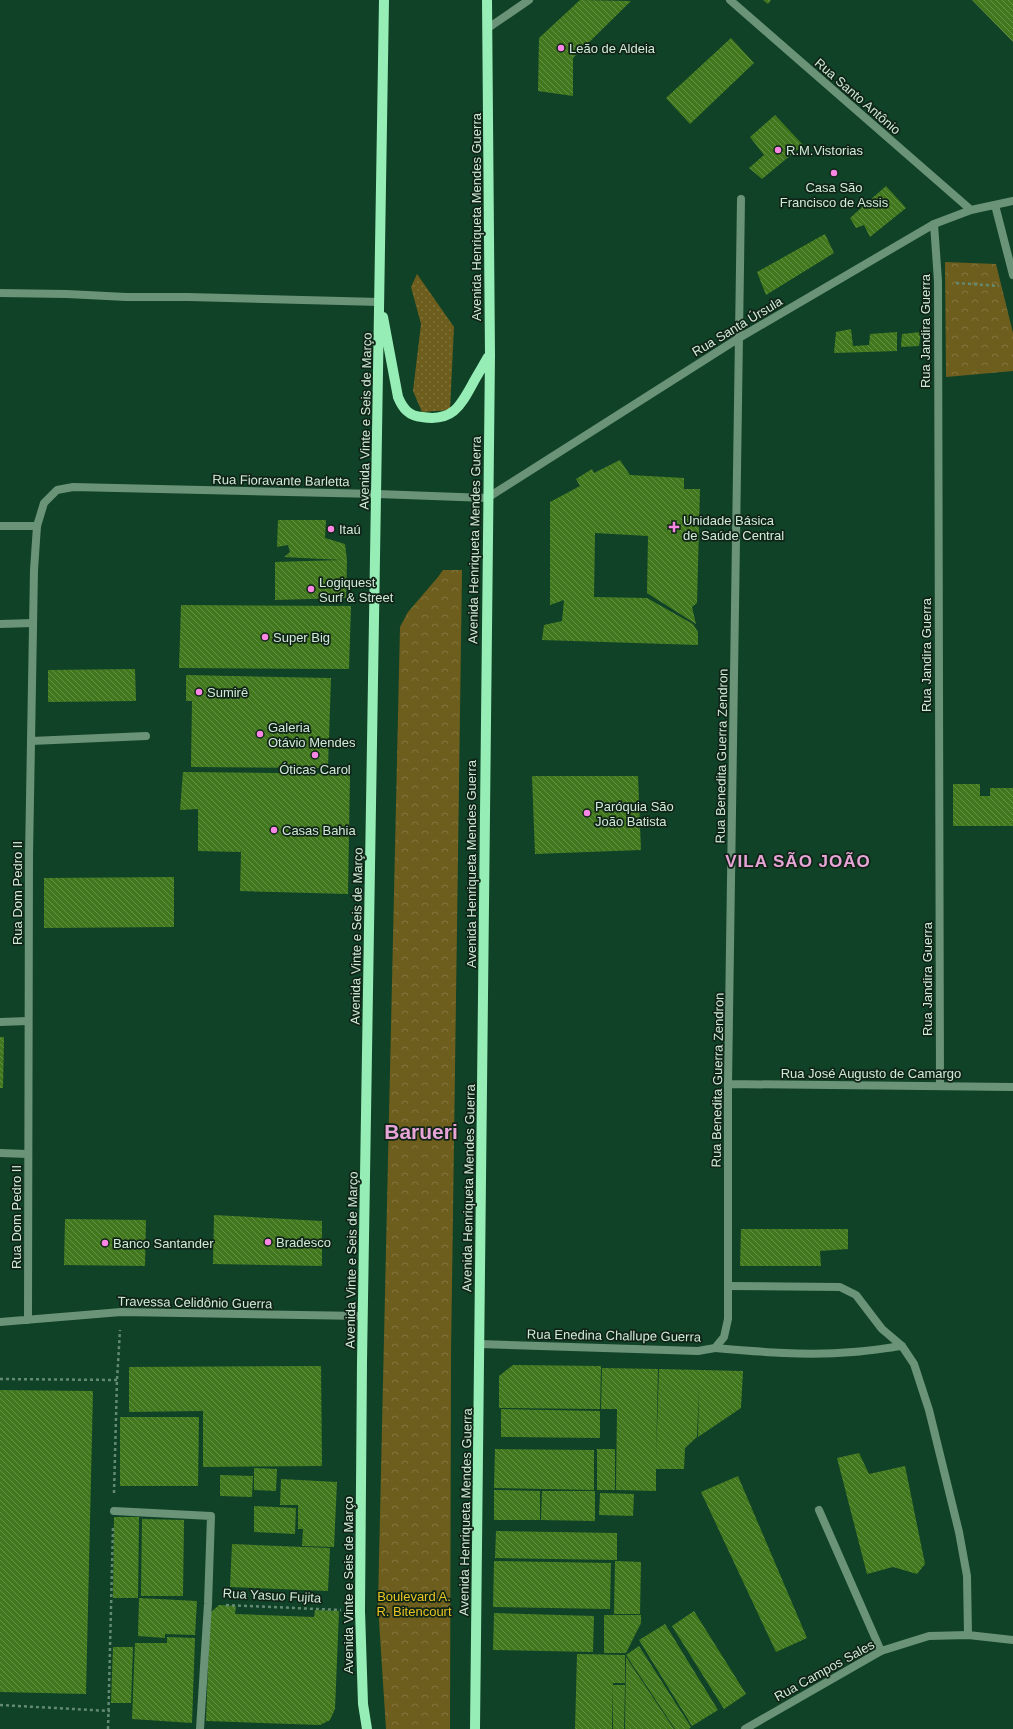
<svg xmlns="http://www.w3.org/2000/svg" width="1013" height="1729" font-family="Arial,sans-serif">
	<defs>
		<pattern id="grass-dots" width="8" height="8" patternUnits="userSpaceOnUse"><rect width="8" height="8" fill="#6e5e1d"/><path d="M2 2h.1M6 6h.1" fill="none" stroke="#82753d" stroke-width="1.8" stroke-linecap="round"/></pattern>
		<pattern id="park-crowns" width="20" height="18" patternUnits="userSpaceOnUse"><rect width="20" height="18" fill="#6e5e1d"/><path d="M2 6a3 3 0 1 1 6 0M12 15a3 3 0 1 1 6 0" fill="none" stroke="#82753d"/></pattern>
		<pattern id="building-back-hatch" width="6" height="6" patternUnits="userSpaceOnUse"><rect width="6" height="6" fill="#42781d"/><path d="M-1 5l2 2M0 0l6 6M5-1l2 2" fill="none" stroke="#659248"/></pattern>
	</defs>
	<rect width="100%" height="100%" fill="#104227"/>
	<path fill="url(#grass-dots)" d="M417,274L454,327L450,410L422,412L413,391L421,324L411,287Z"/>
	<path fill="url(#park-crowns)" d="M945,262L996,264L1013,333V371L946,377Z
		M443,570H462L451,1354L450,1729H386L378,1605L400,627L408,612L438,577Z"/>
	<path fill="url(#building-back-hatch)" d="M580,0L631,1L573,58V96L538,91L539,38Z
		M763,0H771L768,4Z
		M972,0H1013V42Z
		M731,38L754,63L690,124L666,98Z
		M775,115L803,145L762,179L749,168L764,155L750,137Z
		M886,186L906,208L870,237L864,225L856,228L850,218Z
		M825,234L834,253L766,295L757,272Z
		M851,329L853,346L869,345L870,334L897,332V351L834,353L836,332Z
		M921,332L919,346L901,347L902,334Z
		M620,460L630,475L684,478V489H700L697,603L692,607L696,624L647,593L648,536L595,533L594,597L647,598L693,624L698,632V645L542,640L544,625L562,621L564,600L550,605V502L580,486L576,479L592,469L594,473Z
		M278,520H326L325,538L345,544L347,560L346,598L275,600V562L342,560L284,557L290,552L288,545L277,547Z
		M181,605L351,606L349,669L179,668Z
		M135,669L136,701L48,702V670Z
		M186,675L331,678L328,768L191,767L192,701H186Z
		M183,772L350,774L348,894L240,891L241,852L198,851V809L180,810Z
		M532,776H638L641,850L535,854Z
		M953,784H980V796H990V788H1013V826H953Z
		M174,877V927L44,928V878Z
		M0,1037H4L3,1088H0Z
		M214,1215L322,1221V1266L213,1264Z
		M65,1219L146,1220L145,1266L64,1265Z
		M741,1229H848V1249L820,1251L821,1266H740Z
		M513,1365L601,1366L600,1409L499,1408V1376Z
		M321,1366L322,1466L203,1467V1411L129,1412V1367Z
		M602,1368L658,1369L656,1460L659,1369L743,1371L741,1408L698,1437L699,1387L697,1437L685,1448L684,1469H656V1491L616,1490L617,1409H601Z
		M0,1390L93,1391L86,1694L0,1692Z
		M501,1409L600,1411V1438L501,1437Z
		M120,1417H199L198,1486H120Z
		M495,1449L594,1450V1490L494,1488Z
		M597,1449H615V1490H597Z
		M859,1453L869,1474L905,1466L925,1564L917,1574L893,1567L867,1574L837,1458Z
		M254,1468L277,1469L276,1491L254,1490Z
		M220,1475L253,1476L252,1497L220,1496Z
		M738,1476L807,1638L776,1652L701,1492Z
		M281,1479L337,1482L334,1547L302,1546L303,1529H298V1505H280Z
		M494,1490L540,1491V1520H494Z
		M542,1491H595V1521L541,1520Z
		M600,1493L634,1494L633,1516L599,1515Z
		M254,1506L296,1508L295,1534L254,1532Z
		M114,1517H139L138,1598H113Z
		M142,1519L184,1520L183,1596H141Z
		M496,1531L617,1533V1560L495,1558Z
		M232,1544L330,1548L328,1591L230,1587Z
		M494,1561L611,1563L610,1609L493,1607Z
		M615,1561L641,1562L640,1614H614Z
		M139,1598L197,1601L195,1635L165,1634V1638L138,1636Z
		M219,1605L236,1606L235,1614L314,1617L315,1610L339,1611L335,1709L330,1720L320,1725L206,1721L210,1613Z
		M694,1611L746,1694L724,1709L672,1626Z
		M494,1613L594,1616L593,1652L493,1650Z
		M604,1615H641V1623L626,1653H604Z
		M665,1624L718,1710L692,1726L639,1640Z
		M167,1637L195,1638L192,1723L132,1719L135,1643H167Z
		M639,1646L691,1727L689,1729H675L626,1655Z
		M113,1647H133L131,1703H111Z
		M577,1654L625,1655V1683H613L612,1729H575Z
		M626,1657L674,1729H625Z
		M613,1685H625L624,1729H613Z"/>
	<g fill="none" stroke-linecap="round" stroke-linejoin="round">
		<path stroke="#638a73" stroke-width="2.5" stroke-dasharray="3 3" stroke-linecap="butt" d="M956,283L999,286
			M0,1379L117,1380
			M114,1493L117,1380L120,1330
			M226,1605L341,1610
			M0,1705L110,1711
			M108,1729L113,1528"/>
		<path stroke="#6a9378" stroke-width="8" d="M0,293L67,294L126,297H188L380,302
			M0,526H37
			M0,624L33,623
			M31,741L146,736
			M0,1022L28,1021
			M0,1153L28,1154
			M728,1286L840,1287L856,1295L882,1329L902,1346L914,1364L929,1410L959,1532L967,1576L968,1635
			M715,1348C761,1352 807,1356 853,1352C870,1351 886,1348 902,1346
			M819,1510L881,1651"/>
		<path stroke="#6a9378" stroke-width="8" d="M114,1511L211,1516L208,1604L200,1729"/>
		<path stroke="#6a9378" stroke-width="8" d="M730,0L971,210
			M488,28L529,0
			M995,205L1013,275
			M934,224L938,281L940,1085
			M728,1084L1013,1087
			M28,1320L29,856L34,570L37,526L44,503L57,490L73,487L377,494L487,498L739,338L934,224L971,210L1013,201
			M0,1322L121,1312L363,1316
			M479,1344L698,1351L715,1348L724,1337L728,1319V1084L741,199"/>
		<path stroke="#6a9378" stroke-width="8" d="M745,1729L881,1651L929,1636L968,1635L1013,1640"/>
		<path stroke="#97edb6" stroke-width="10" d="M383,317L398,397C403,409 409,416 422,417C452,422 460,407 473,383C478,374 483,366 488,357
			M367,1729L363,1704L360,1611L362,1362L384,0
			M475,1729L490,355L487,0"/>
	</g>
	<g fill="#fc86e4" stroke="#102417" stroke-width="1.5">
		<circle cx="561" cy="48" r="4"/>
		<circle cx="778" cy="150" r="4"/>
		<circle cx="834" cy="173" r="4"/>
		<path d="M672 521h4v4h4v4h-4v4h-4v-4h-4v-4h4z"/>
		<circle cx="331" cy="529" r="4"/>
		<circle cx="311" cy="589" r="4"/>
		<circle cx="265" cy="637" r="4"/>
		<circle cx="199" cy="692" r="4"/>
		<circle cx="260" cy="734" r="4"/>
		<circle cx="315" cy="755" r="4"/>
		<circle cx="587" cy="813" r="4"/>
		<circle cx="274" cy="830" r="4"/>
		<circle cx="268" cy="1242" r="4"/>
		<circle cx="105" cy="1243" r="4"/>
	</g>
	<g text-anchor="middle" stroke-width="3.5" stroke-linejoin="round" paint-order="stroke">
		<g font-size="13" fill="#d1ead8" stroke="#102417" text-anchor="start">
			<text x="569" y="53">Leão de Aldeia</text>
			<text x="786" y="155">R.M.Vistorias</text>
			<text x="834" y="192" text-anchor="middle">Casa São<tspan x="834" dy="15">Francisco de Assis</tspan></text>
			<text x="683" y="525">Unidade Básica<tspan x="683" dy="15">de Saúde Central</tspan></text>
			<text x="339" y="534">Itaú</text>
			<text x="319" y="587">Logiquest<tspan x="319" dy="15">Surf &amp; Street</tspan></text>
			<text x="273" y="642">Super Big</text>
			<text x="207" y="697">Sumirê</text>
			<text x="268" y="732">Galeria<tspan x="268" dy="15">Otávio Mendes</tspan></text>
			<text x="315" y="774" text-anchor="middle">Óticas Carol</text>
			<text x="595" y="811">Paróquia São<tspan x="595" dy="15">João Batista</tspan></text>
			<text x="282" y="835">Casas Bahia</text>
			<text x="276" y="1247">Bradesco</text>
			<text x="113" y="1248">Banco Santander</text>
		</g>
		<g font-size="13" fill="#d1ead8" stroke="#102417">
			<text transform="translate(858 96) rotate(41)" y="5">Rua Santo Antônio</text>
			<text transform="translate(476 217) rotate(-90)" y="5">Avenida Henriqueta Mendes Guerra</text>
			<text transform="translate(737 326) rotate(-31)" y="5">Rua Santa Úrsula</text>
			<text transform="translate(925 331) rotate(-90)" y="5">Rua Jandira Guerra</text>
			<text transform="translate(365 421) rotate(-89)" y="5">Avenida Vinte e Seis de Março</text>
			<text transform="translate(281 480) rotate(1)" y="5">Rua Fioravante Barletta</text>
			<text transform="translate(474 540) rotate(-89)" y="5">Avenida Henriqueta Mendes Guerra</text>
			<text transform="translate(926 655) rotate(-90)" y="5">Rua Jandira Guerra</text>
			<text transform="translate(721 756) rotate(-89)" y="5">Rua Benedita Guerra Zendron</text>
			<text transform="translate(471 864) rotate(-90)" y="5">Avenida Henriqueta Mendes Guerra</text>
			<text transform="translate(17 893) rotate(-90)" y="5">Rua Dom Pedro II</text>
			<text transform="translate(356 936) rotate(-89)" y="5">Avenida Vinte e Seis de Março</text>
			<text transform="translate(927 979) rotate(-90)" y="5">Rua Jandira Guerra</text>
			<text x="871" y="1078">Rua José Augusto de Camargo</text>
			<text transform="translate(717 1080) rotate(-89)" y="5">Rua Benedita Guerra Zendron</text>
			<text transform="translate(468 1188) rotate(-89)" y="5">Avenida Henriqueta Mendes Guerra</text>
			<text transform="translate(16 1217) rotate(-90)" y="5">Rua Dom Pedro II</text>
			<text transform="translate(351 1260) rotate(-89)" y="5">Avenida Vinte e Seis de Março</text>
			<text transform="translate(195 1302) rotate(1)" y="5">Travessa Celidônio Guerra</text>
			<text transform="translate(614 1335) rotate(1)" y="5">Rua Enedina Challupe Guerra</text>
			<text transform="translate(465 1512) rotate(-89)" y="5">Avenida Henriqueta Mendes Guerra</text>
			<text transform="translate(348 1585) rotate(-90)" y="5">Avenida Vinte e Seis de Março</text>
			<text transform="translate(272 1595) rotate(3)" y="5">Rua Yasuo Fujita</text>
			<text transform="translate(824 1670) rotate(-29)" y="5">Rua Campos Sales</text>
		</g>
		<g font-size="13" fill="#e8c521" stroke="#102417">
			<text x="414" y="1601">Boulevard A.<tspan x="414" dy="15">R. Bitencourt</tspan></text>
		</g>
		<g font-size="17" font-weight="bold" letter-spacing="1" fill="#e7a5d7" stroke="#102417">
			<text x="798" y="867">VILA SÃO JOÃO</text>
		</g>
		<g font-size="21" font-weight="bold" fill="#e7a5d7" stroke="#102417">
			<text x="421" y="1139">Barueri</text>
		</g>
	</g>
</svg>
